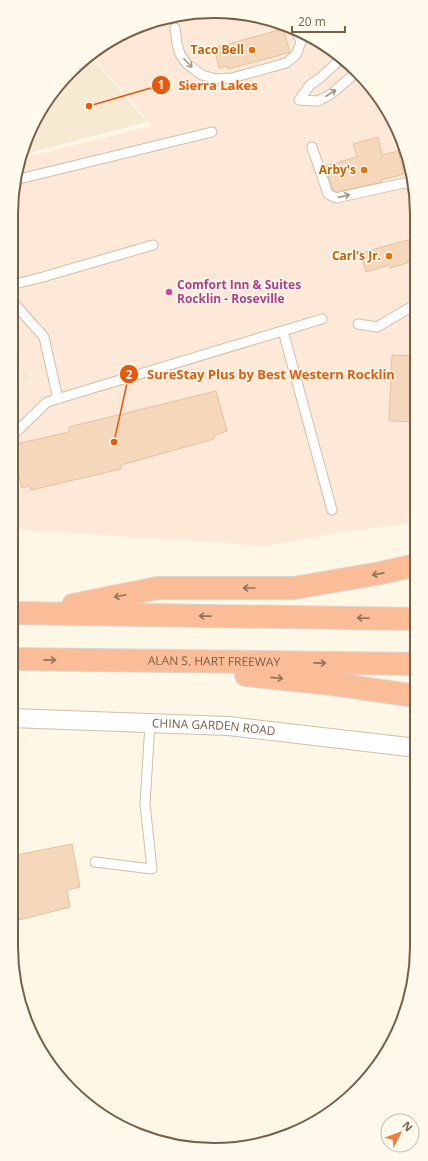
<svg xmlns="http://www.w3.org/2000/svg" width="428" height="1161" font-family="'Open Sans',sans-serif">
	<rect width="100%" height="100%" fill="#fef7e5"/>
	<path fill="#f6ead3" d="M91,57L147,122L21,155L53,90Z
		M11,352L33,378L11,397Z"/>
	<path fill="#fee8d8" d="M188,13L267,18L327,45L367,80L396,124L415,187L416,523L348,531L267,546L11,529V398L34,378L11,352V214L18,161L19,159L152,126L92,56L113,38Z"/>
	<path fill="#f5d8bb" stroke="#e8c19a" d="M283,29L290,52L288,53L228,69L227,66L219,68L214,48Z
		M378,137L382,155L398,151L404,174L381,180L382,182L337,192L333,190L325,166L357,157L353,144Z
		M415,238V259L407,262V263L390,268L389,265L366,272L361,253Z
		M392,355L416,356V422L389,421Z
		M216,391L227,431L215,435L214,439L121,465V469L31,490L30,486L22,488L12,445L69,432V427Z
		M72,844L80,887L67,890L70,907L23,919L11,921V856Z"/>
	<g fill="none" stroke-linecap="round" stroke-linejoin="round">
		<defs>
			<path id="service" d="M175,28L177,44L180,54L187,64L202,75L216,79L232,78L286,63L296,55L301,42L296,31
				M299,100L318,101L331,94L357,72
				M299,100L310,85L320,78L342,58
				M312,147L328,194L336,198L404,183L415,187
				M15,180L212,132
				M11,285L43,277L153,245
				M11,300L44,337L58,399
				M358,324L377,327L416,304
				M283,331L332,510
				M11,437L47,402L322,319
				M95,862L152,869L145,804L150,723"/>
			<g id="minor">
				<path id="s1" d="M11,718L228,726L417,748"/>
			</g>
			<g id="motorway">
				<path d="M73,605L158,588H294L381,573L416,565"/>
				<path d="M11,613L416,619"/>
				<path id="s2" d="M11,659L416,664"/>
				<path d="M246,675L333,684L416,696"/>
			</g>
		</defs>
		<use href="#service" stroke="#d0bfaa" stroke-width="11"/>
		<use href="#minor" stroke="#d0bfaa" stroke-width="20"/>
		<use href="#motorway" stroke="#dcd5cf" stroke-width="24"/>
		<use href="#service" stroke="#fff" stroke-width="9"/>
		<use href="#minor" stroke="#fff" stroke-width="18"/>
		<use href="#motorway" stroke="#fbbd98" stroke-width="22"/>
	</g>
	<defs><path id="oneway-shaft" d="M-6 0H5M1.5-3L5.5 0L1.5 3" fill="none" stroke-width="1.6" stroke-linecap="round" stroke-linejoin="round"/></defs>
	<g stroke="#a79788">
		<use href="#oneway-shaft" transform="translate(188 63) rotate(45)"/>
		<use href="#oneway-shaft" transform="translate(331 93) rotate(-33)"/>
		<use href="#oneway-shaft" transform="translate(344 196) rotate(-13)"/>
	</g>
	<g stroke="#927258">
		<use href="#oneway-shaft" transform="translate(378 574) rotate(169)"/>
		<use href="#oneway-shaft" transform="translate(249 588) rotate(-180)"/>
		<use href="#oneway-shaft" transform="translate(120 596) rotate(168)"/>
		<use href="#oneway-shaft" transform="translate(205 616) rotate(-179)"/>
		<use href="#oneway-shaft" transform="translate(363 618) rotate(-179)"/>
		<use href="#oneway-shaft" transform="translate(50 660) rotate(1)"/>
		<use href="#oneway-shaft" transform="translate(320 663) rotate(1)"/>
		<use href="#oneway-shaft" transform="translate(277 678) rotate(6)"/>
	</g>
	<g fill="#e8710a" stroke="#fffaec" stroke-width="1.5">
		<circle cx="252" cy="50" r="4"/>
		<circle cx="364" cy="170" r="4"/>
		<circle cx="389" cy="256" r="4"/>
	</g>
	<circle fill="#d1479c" stroke="#fffaec" stroke-width="1.5" cx="169" cy="292" r="4"/>
	<g text-anchor="middle" stroke-width="3" stroke-linejoin="round" paint-order="stroke">
		<g font-size="12" font-weight="bold" fill="#c56008" stroke="#fffaec" text-anchor="end">
			<text x="244" y="54">Taco Bell</text>
			<text x="356" y="174">Arby's</text>
			<text x="381" y="260">Carl's Jr.</text>
		</g>
		<g font-size="12" font-weight="bold" fill="#b23c85" stroke="#fffaec" text-anchor="start">
			<text x="177" y="289">Comfort Inn &amp; Suites<tspan x="177" dy="14">Rocklin - Roseville</tspan></text>
		</g>
		<g font-size="12" fill="#785f48" stroke="#fffaec">
			<text dy="4" stroke="none"><textPath href="#s2" startOffset="203">ALAN S. HART FREEWAY</textPath></text>
			<text dy="4" stroke="none"><textPath href="#s1" startOffset="203">CHINA GARDEN ROAD</textPath></text>
		</g>
	</g>
	<path d="M0 0H428V1161H0ZM214 18H214A196 196 0 0 1 410 214V947A196 196 0 0 1 214 1143H214A196 196 0 0 1 18 947V214A196 196 0 0 1 214 18Z" fill="#fffaec" fill-rule="evenodd"/>
	<path fill="none" stroke="#785f48" stroke-width="2" d="M214 18H214A196 196 0 0 1 410 214V947A196 196 0 0 1 214 1143H214A196 196 0 0 1 18 947V214A196 196 0 0 1 214 18Z"/>
	<path fill="none" stroke="#e8590c" stroke-width="1.5" d="M89 106L161 85M114 442L129 374"/>
	<g fill="#e8590c" stroke="#fffaec" stroke-width="1.5">
		<circle cx="89" cy="106" r="4"/>
		<circle cx="114" cy="442" r="4"/>
		<circle cx="161" cy="85" r="10"/>
		<circle cx="129" cy="374" r="10"/>
	</g>
	<g font-size="12" text-anchor="middle" font-weight="bold" fill="#fff">
		<text x="161" y="89">1</text>
		<text x="129" y="379">2</text>
	</g>
	<g font-size="13" text-anchor="middle" font-weight="bold" fill="#e8590c" stroke="#fffaec" stroke-width="3" stroke-linejoin="round" paint-order="stroke">
		<text x="218" y="90">Sierra Lakes</text>
		<text x="271" y="379">SureStay Plus by Best Western Rocklin</text>
	</g>
	<g transform="translate(400 1133) rotate(48)"><circle r="19" fill="#fffaec" stroke="#c9bcaa"/>
	<path d="M0-3L7 15L0 10L-7 15Z" fill="#ee7d43"/>
	<text y="-6" font-size="11" font-weight="bold" text-anchor="middle" fill="#785f48">N</text>
	</g>
	<path d="M292 26v6h53v-6" fill="none" stroke="#785f48" stroke-width="2"/>
	<text x="298" y="26" font-size="12" fill="#785f48" stroke="#fffaec" stroke-width="3" paint-order="stroke">20 m</text>
</svg>
